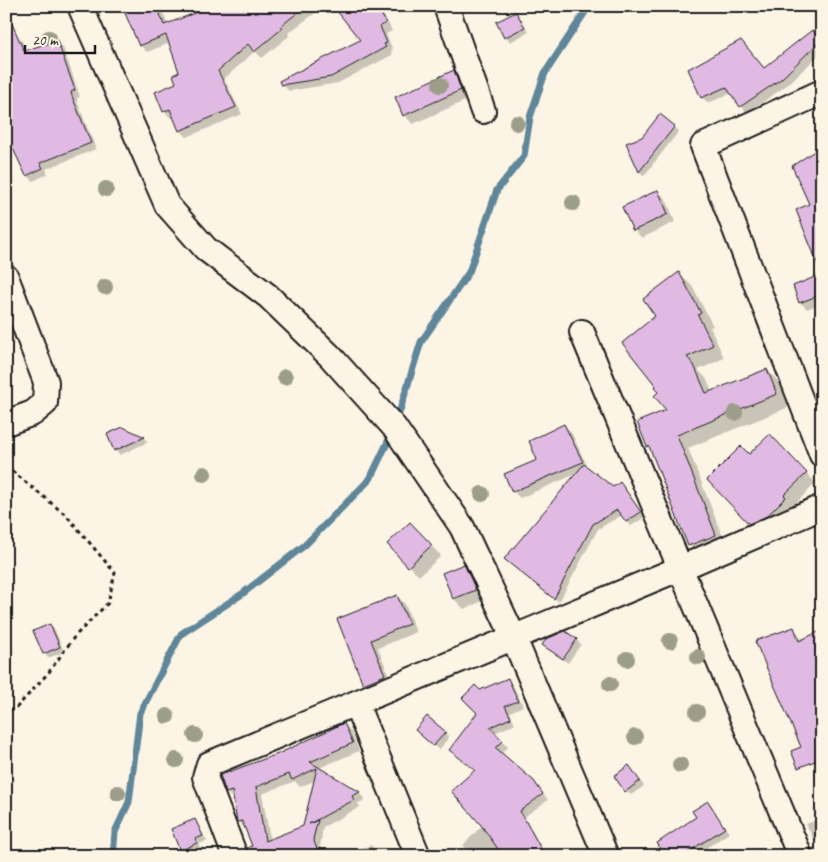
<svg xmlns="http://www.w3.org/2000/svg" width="828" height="862" font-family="Caveat,sans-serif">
	<rect width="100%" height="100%" fill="#fcf5e5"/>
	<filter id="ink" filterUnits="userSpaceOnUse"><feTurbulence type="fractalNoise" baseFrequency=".02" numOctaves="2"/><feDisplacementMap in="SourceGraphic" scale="10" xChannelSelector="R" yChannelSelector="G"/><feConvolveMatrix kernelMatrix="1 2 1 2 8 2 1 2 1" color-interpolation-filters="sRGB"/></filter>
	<g filter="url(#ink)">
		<path fill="#0003" d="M156,6L163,13L168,25L256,6H325L288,33L289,36L262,58L255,51L224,79L242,114L187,137L180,130L174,117L171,118L164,111L178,84L181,73L170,43L147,52L140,45Z
			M335,6H379L392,31L386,34L393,50L391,51L392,55L338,83L289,91L282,84L362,40Z
			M516,13L529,32L510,42L498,23Z
			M812,32L822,42V52L787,85L747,113L732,93L708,103L702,97L765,70Z
			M16,35L22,41L26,51L56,41L63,47L80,97L77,98L78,104L96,149L46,169L48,174L33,181L27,175Z
			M454,72L463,81L469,99L413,124L404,115Z
			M674,127L679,131L644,176L640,172L628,143Z
			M658,191L666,199L675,222L642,238L634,230Z
			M679,274L692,286L713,326L710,327L724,358L698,370L706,378L712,392L767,370L779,382L789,407L688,448L727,548L702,558L689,545L652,450L648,446L668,410L658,386L657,316Z
			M822,276V303L807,309L800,302Z
			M564,425L571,432L589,470L613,489L620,484L645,517L631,526L622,515L598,529L559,602L510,564L576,474L520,498L513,491L539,461Z
			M123,428L144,438L148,442L120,455L115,450Z
			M780,446L816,483L793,506L795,508L760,533L709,480L749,456Z
			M420,534L441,556L419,576L388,544Z
			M464,565L474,575L485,600L464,609L454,599Z
			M397,596L405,604L416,632L378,648L392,683L372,692L364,684L338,619Z
			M50,625L55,630L64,652L48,658L44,653Z
			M793,628L799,634L822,693Z
			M576,640L581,644L568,663L544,645Z
			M508,680L513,685L523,706L510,712L515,724L494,733L508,747L501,754L533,781L548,800L524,817L546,856H474L463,845L483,825L476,771L451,750L479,713L480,692Z
			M344,724L351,732L359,751L319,768L359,793L366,800L358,803L360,807L323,827L320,847L324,856H303L304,827L316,780L300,787L295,781L262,794L273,856L238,821L234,800L227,793L221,776L278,755Z
			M445,732L449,737L439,750L421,735Z
			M822,765V779L816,767Z
			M634,772L644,786L631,795L626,791Z
			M707,803L729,833L694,856H666Z
			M822,818V846L813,838L806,824Z
			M195,820L207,841L199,844L200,848L186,855L181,850Z
			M371,845L380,856H341Z"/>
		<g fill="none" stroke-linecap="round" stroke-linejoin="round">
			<path stroke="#60869a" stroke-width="7" d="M396,423L421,342L469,272L497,190L524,156L530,117L545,73L589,6
				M113,856L115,832L129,802L140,713L181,634L242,594L305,545L370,479L392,433"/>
		</g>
		<path fill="#e0bae3" stroke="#1c1c1c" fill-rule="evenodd" d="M122,6H157L164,25L200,11L198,6H306L281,26L283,28L254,52L248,44L218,71L236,107L179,131L170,109L163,112L155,92L176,83L173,75L179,72L166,35L139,46Z
			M333,6H377L386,23L380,26L387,43L384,44L386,47L331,77L281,85L279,81L360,40Z
			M6,10L24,51L57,40L75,90L71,92L72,96L91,143L40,163L43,168L26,176L6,134Z
			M516,12L525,27L504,38L496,22Z
			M812,30L821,40L781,79L740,107L726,87L701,98L688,69L741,40L764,68Z
			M454,70L461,90L403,116L395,97Z
			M660,114L675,126L639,172L626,143L642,137Z
			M822,146V272H821L796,210L809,204L792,166Z
			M658,190L668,214L633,231L622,207Z
			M679,272L701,313L698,315L713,345L687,357L694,365L706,393L767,369L777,394L677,435L716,535L688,546L649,446L647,447L637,422L666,410L654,396L658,392L654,388L656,386L622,343L655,316L643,299Z
			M822,274V294L799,303L793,286Z
			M564,424L583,462L512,492L504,474L537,460L529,441Z
			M123,427L145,437L114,451L107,434Z
			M770,434L807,473L784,495L786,497L767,516L749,524L707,480L741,446L749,454Z
			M584,464L613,487L620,482L641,512L626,522L617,510L593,524L554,599L504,559Z
			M410,522L432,545L408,567L387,544Z
			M464,564L476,590L453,599L442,573Z
			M397,595L409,624L371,640L385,675L363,684L337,619Z
			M50,624L60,647L43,654L33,631Z
			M794,627L799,641L822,630V758L798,768L791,751L801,747L755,641Z
			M565,631L577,639L563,659L542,645L546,639Z
			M508,678L518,701L505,706L511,718L490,727L503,741L496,748L534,781L543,794L520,811L545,856H503L481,825L451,791L475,770L449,750L477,713L462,698L475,685L480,690Z
			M427,716L446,732L433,746L415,730Z
			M344,723L353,743L310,762L360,792L352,796L354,800L309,824L318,820L313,839L320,856H248L246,848L252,846L242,821L237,822L232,791L226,793L220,775L278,754ZM317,768L303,826L265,841L256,787L289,774L292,780Z
			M629,765L640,781L625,792L614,776Z
			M708,801L725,828L682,856H665L657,843L696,817L692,811Z
			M195,819L203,836L195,839L197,843L180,851L171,829Z"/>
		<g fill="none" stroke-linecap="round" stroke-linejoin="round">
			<defs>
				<path id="street" d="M80,6L167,205L206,249L268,296L330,356L394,427L462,527L513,636L606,856
					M446,6L483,111
					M822,92L703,146L822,455
					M6,277L46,382L45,403L33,413L6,423
					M582,332L800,856
					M356,704L418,856
					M235,856L205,777L209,764L681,568L822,507"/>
			</defs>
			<use href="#street" stroke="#1c1c1c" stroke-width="28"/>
			<path stroke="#1c1c1c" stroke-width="3" stroke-dasharray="4 4" stroke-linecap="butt" d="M6,466L67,516L115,573L108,603L75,636L49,672L17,707L6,712"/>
			<use href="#street" stroke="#fcf5e5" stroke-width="24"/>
		</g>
		<g fill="#9d9e8a">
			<circle cx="49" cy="38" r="8"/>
			<circle cx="440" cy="85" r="8"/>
			<circle cx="517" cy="123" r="8"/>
			<circle cx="106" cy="189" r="8"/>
			<circle cx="573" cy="203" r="8"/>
			<circle cx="105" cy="287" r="8"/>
			<circle cx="285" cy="377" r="8"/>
			<circle cx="735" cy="413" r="8"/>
			<circle cx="204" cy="474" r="8"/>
			<circle cx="482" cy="494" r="8"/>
			<circle cx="670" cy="641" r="8"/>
			<circle cx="698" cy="657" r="8"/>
			<circle cx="627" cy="659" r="8"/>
			<circle cx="610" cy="684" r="8"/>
			<circle cx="697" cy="712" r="8"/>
			<circle cx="167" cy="716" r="8"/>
			<circle cx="195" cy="735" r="8"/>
			<circle cx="635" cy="737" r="8"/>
			<circle cx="176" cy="760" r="8"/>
			<circle cx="680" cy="765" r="8"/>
			<circle cx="118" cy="793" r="8"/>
		</g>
	</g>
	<rect width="828" height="862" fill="none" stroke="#fcf5e5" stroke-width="25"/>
	<rect x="12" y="12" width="803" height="837" fill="none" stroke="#1c1c1c" stroke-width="2" filter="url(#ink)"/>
	<path d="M25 45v8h70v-8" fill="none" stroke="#1c1c1c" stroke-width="2.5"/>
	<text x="32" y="45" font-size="15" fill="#1c1c1c" stroke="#fcf5e5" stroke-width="4" paint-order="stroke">20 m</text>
</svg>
